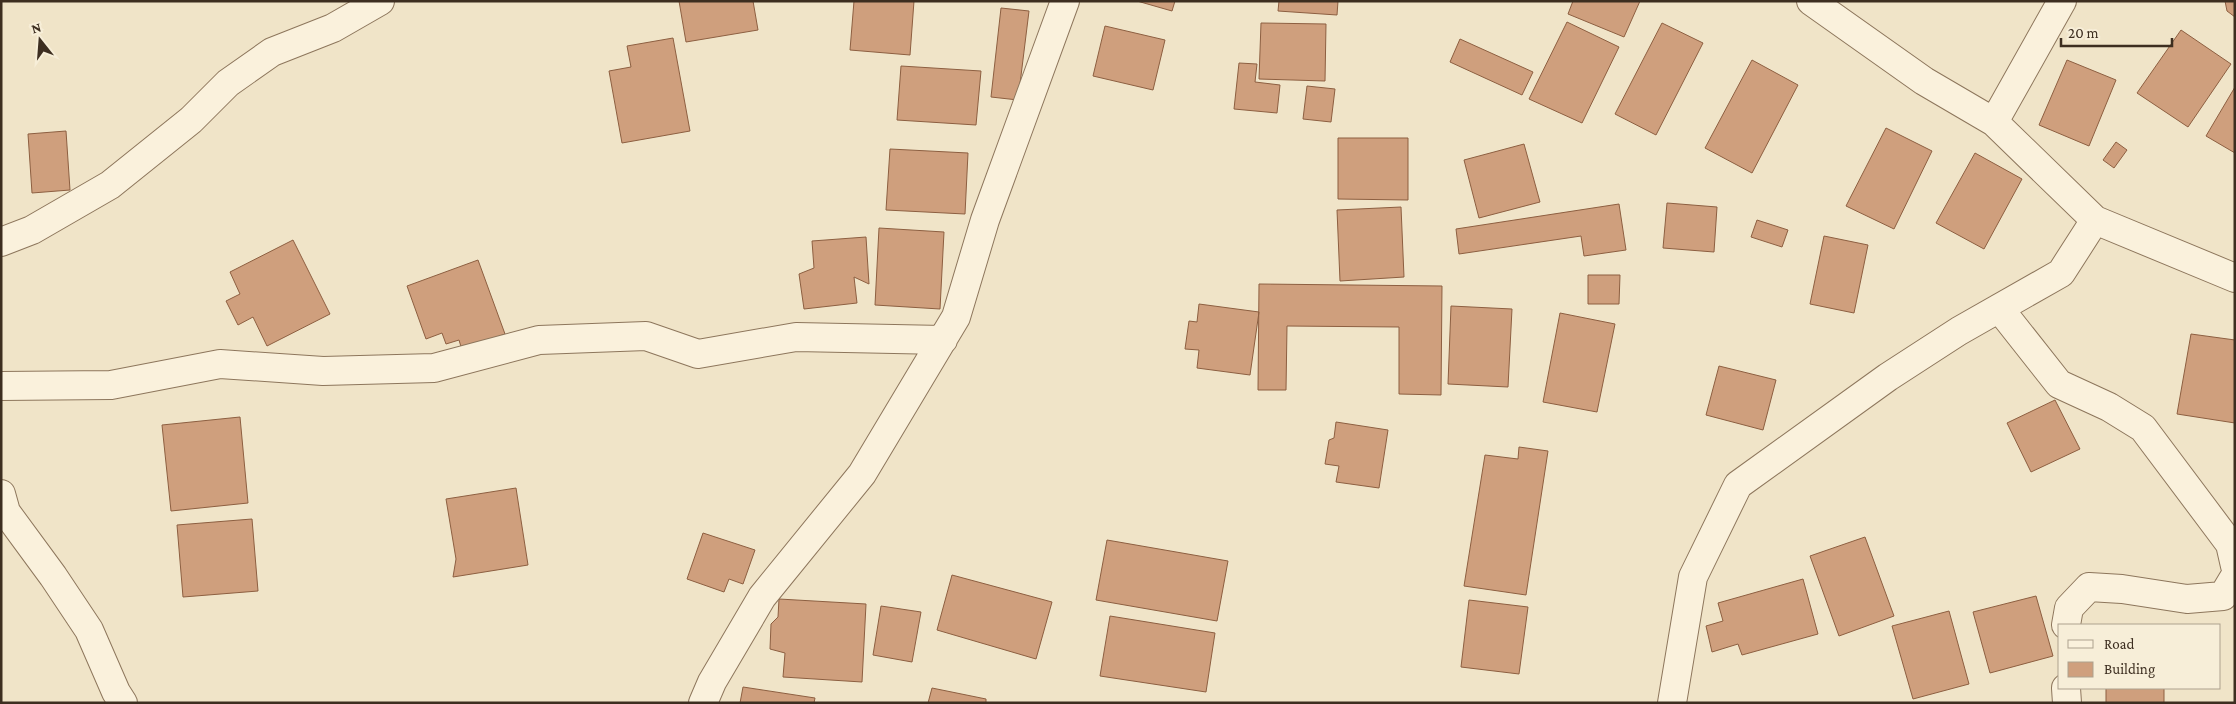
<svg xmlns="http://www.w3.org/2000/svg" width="2236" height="704" font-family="'Crimson Pro',serif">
	<rect width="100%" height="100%" fill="#f0e4c8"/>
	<path fill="#cf9f7d" stroke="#8d5f41" d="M679,1H753L758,30L686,42Z
		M854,1H914L910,55L850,50Z
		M1137,1H1175L1172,11Z
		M1279,1H1338L1337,15L1278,11Z
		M1573,1H1640L1624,37L1568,14Z
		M2225,1H2235V17L2227,11Z
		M1001,8L1029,11L1018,100L991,97Z
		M1567,22L1619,47L1582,123L1529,99Z
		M1261,23L1326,24L1325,81L1259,79Z
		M1662,23L1703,43L1656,135L1615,114Z
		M1105,26L1165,40L1153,90L1093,76Z
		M2181,30L2231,64L2188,127L2137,93Z
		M673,38L690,131L622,143L609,71L631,67L627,46Z
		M1460,39L1533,72L1522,95L1450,62Z
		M1752,60L1798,85L1752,173L1705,148Z
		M2067,60L2116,80L2089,146L2039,125Z
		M1239,63L1257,64L1255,82L1280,85L1277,113L1234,109Z
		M901,66L981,71L976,125L897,120Z
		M1307,86L1335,89L1331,122L1303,119Z
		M2235,87V153L2206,136Z
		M1886,128L1932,151L1894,229L1846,206Z
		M66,131L70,190L32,193L28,134Z
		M1338,138H1408V200L1338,199Z
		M2116,142L2127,150L2114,168L2103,160Z
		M1524,144L1540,202L1479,218L1464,160Z
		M890,149L968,153L965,214L886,210Z
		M1975,153L2022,179L1984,249L1936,223Z
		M1667,203L1717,207L1714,252L1663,248Z
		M1619,204L1626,250L1584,256L1581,236L1459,254L1456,229Z
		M1401,207L1404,277L1340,281L1337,210Z
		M1757,220L1788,230L1782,247L1751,237Z
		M879,228L944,232L940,309L875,305Z
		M1824,236L1868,245L1854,313L1810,304Z
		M866,237L869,284L854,277L857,303L804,309L799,274L814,268L812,241Z
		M293,240L330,314L267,346L253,317L238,325L226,301L240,294L230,272Z
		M478,260L505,334L462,350L459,340L446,344L442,333L426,339L407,286Z
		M1588,275H1620L1619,304H1588Z
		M1259,284L1442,286L1441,395L1399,394V327L1287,326L1286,390H1258Z
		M1199,304L1259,312L1250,375L1197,368L1199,350L1185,349L1189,321L1197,322Z
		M1451,306L1512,309L1508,387L1448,384Z
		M1560,313L1615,324L1597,412L1543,402Z
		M2191,334L2235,340V423L2177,414Z
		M1719,366L1776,380L1763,430L1706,415Z
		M2055,400L2080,449L2031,472L2007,423Z
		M240,417L248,503L171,511L162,425Z
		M1336,422L1388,430L1379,488L1336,482L1339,466L1325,464L1329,440L1334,438Z
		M1519,447L1548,451L1526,595L1464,586L1485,455L1518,459Z
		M516,488L528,565L453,577L456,559L446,499Z
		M252,519L258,591L183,597L177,525Z
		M703,533L755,550L743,584L729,579L724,592L687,579Z
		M1865,537L1894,616L1839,636L1810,556Z
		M1107,540L1228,561L1217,621L1096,600Z
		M952,575L1052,602L1036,659L937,630Z
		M1803,579L1818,634L1742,655L1738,644L1712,652L1706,626L1723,621L1718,603Z
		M2036,596L2053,656L1990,673L1973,612Z
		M779,599L866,604L862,682L783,677L785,653L770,649L771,624L778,617Z
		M1469,600L1528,607L1519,674L1461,667Z
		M881,606L921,612L912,662L873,655Z
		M1949,611L1969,684L1913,699L1892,626Z
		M1110,616L1215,633L1206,692L1100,676Z
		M743,687L815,698L814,703H740Z
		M932,688L986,699V703H928Z
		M2106,688H2164V703H2106Z"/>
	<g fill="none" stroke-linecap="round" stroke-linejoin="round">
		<defs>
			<path id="minor" d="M1811,1L1924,81L1994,122L2095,220L2235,278
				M1994,122L2062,1
				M1,242L32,230L110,185L191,120L228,83L272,52L333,28L380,1
				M1999,308L2059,384L2109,407L2143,428L2230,544L2235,566
				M1,386L111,385L220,364L323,371L434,368L539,340L646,336L698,354L796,337L943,340
				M1,494L6,512L53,576L89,630L116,692L123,703
				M2066,625L2069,608L2089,587L2122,589L2187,599L2223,596L2235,576
				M2066,688L2067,703
				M703,703L712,682L762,597L862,474L956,317L985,220L1065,1
				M1672,703L1693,577L1738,485L1888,377L1959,331L2061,273L2095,220"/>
		</defs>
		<use href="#minor" stroke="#8d765c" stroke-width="30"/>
		<use href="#minor" stroke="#faf1dc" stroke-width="28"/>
	</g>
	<rect width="2236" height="704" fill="none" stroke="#3d2e20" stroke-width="5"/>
	<rect x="2058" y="624" width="162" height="65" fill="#f7eed8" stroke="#ada18e"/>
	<rect x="2068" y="640" width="25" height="8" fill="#faf1dc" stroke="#ada18e"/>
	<text x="2104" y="649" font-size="15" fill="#3d2e20">Road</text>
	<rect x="2068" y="662" width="25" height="15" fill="#cf9f7d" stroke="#ada18e"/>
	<text x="2104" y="674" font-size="15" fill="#3d2e20">Building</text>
	<g transform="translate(40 40) rotate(343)" stroke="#f7eed8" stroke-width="4" paint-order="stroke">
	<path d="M0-4L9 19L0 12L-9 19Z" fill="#3d2e20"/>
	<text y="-8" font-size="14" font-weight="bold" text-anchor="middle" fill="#3d2e20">N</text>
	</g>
	<path d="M2061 38v8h111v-8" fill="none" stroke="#3d2e20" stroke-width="2.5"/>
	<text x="2068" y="38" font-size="15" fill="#3d2e20" stroke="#f7eed8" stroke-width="4" paint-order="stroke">20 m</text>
</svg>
